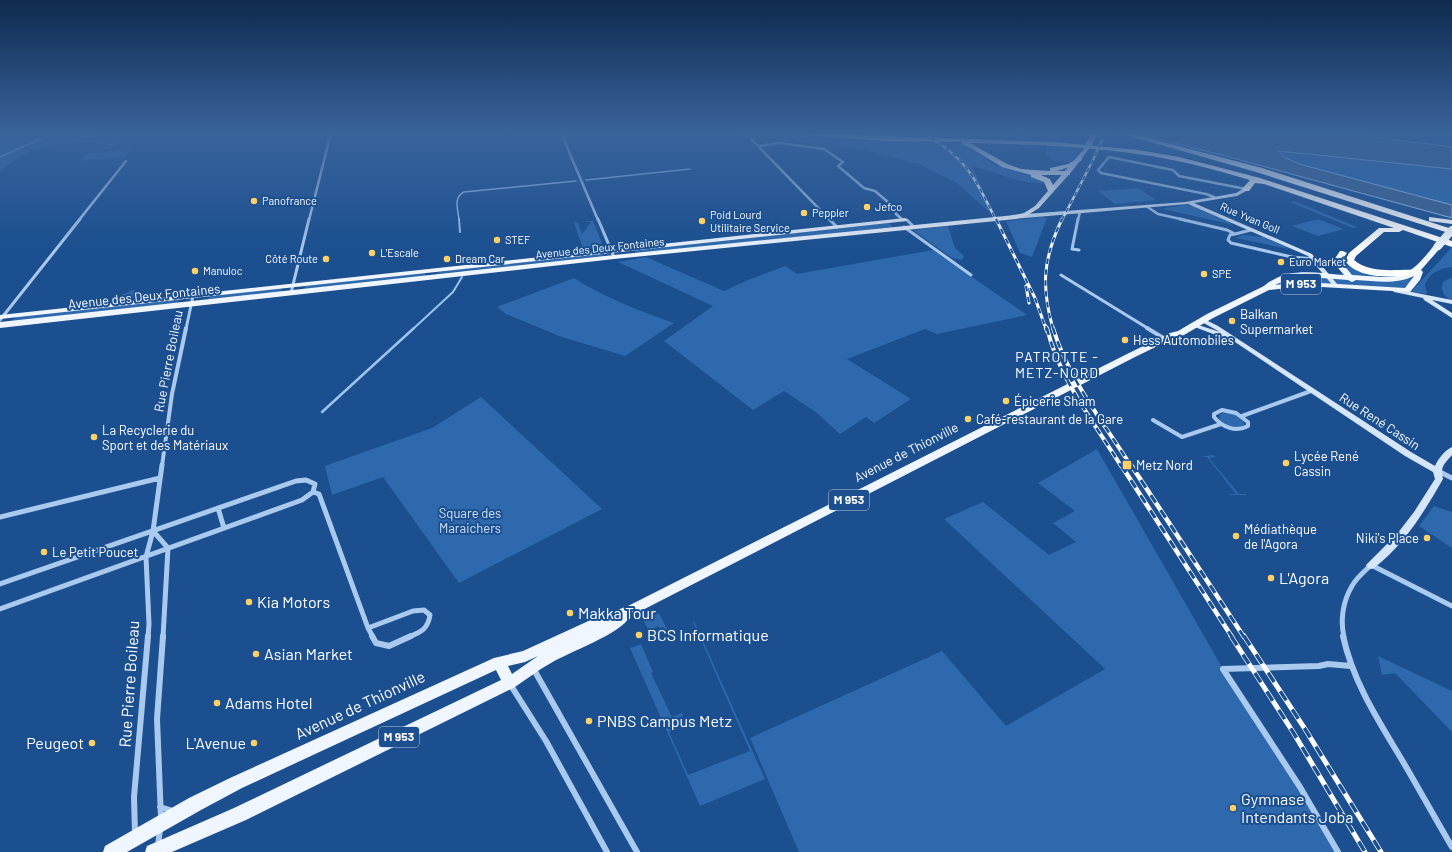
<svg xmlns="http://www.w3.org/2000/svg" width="1452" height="852" font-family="Barlow,sans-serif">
	<rect width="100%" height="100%" fill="#1b4f8f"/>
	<path fill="#2e69ad" d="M0,133H103L91,136L92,138L119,143C114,146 109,150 103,151L109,143L95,145L97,142C72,144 46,142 23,155C15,159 7,166 0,171Z
		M726,133H782L851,140L961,143C980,148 986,162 1001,167C1014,172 1035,173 1045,184L1021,181L972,166L995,217L957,183L919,164L862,149Z
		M1048,144L1068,146L1080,151L1070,162L1051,160L1046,154Z
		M132,149L125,158H122L123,157L81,161L87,153Z
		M1278,151L1452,169V205L1299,164L1284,157Z
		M1138,188L1156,200L1115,204L1098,191Z
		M1294,201L1357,227L1353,228L1290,202Z
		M1187,205L1196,207L1234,225L1163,209L1165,208Z
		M1042,217L1047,218L1032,257L1020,253L1006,221Z
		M1318,219L1344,229L1318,236L1292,226Z
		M588,221H593L602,243L592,250L566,252L567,251L583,249L574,222L578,223L582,234L591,222H586Z
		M889,223L893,227L640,253L634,252L639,249Z
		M948,226L955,248L964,256L962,260L952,258L913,230Z
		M1242,235L1264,237L1289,248L1288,249L1236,238Z
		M1452,247V267C1439,269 1430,272 1425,285L1427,294L1411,292Z
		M933,250L1027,315L937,334L925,329L847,359L911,399L874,423L866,417L840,434L817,413L784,391L753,410L664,341L713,306L618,262L646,257L724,291L748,280L785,266L797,274Z
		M603,253L604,256L436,274L439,271Z
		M1339,257L1349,261L1352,264L1416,280L1407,290L1304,284L1267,288L1294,274L1349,277L1340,266Z
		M424,273L426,275L423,277L303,289L306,286Z
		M1452,277V300C1444,298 1440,290 1443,282Z
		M574,278C605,298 640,311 674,323L625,356L559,336L506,314L497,307Z
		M281,288L282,290L280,292L210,300L208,299L211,296Z
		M133,290L145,293L142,298L71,305L75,302L107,297L110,300Z
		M177,299L179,301L177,303L10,321L19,316Z
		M481,397L602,509L459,583L383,477L332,495L325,466L432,428Z
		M1223,413L1235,414L1244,420V425C1236,430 1224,426 1219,418L1220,414Z
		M1097,449L1223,669L1338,852H799L750,738L942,651L1006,726L1105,669L944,519L983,502L1049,555L1076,542L1053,523L1075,511L1038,483Z
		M1213,455L1216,457L1209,458L1239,494H1246L1247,495H1229V494H1236L1207,457H1200Z
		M1434,506L1452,512V548L1419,526Z
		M659,613L667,629L665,630L663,627L660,628L657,626L649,632L644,621Z
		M694,621L765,779L700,806L630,648L641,644L653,672L651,673L672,717L682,713L683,716L674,719L678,728L669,732L688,775L750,751L693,622Z
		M1378,656L1452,691V732L1395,673L1382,675Z"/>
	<path fill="#3c6290" stroke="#9cc4f0" d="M1133,133H1341L1452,147V169L1279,151L1284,157L1299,164L1452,205V218L1222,155Z"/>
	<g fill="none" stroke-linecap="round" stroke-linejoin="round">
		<path stroke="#9cc4f0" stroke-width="1.5" d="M770,133L773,135
			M0,157L53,133
			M586,180L690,169
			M459,220C458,210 453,197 464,192L576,181"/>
		<path stroke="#9cc4f0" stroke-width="2" d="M459,219L460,232
			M413,329L453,292L462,277"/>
		<path stroke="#9cc4f0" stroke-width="2.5" d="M322,412L414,328"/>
		<path stroke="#a9c9ee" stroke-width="2.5" d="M561,133L598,220
			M752,140L830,220
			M758,146L779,143L824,149L843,162L838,166L864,188L875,191L895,208L896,214L903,220
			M1214,197L1206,194L1101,173L1098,170L1109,157L1173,170L1179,176L1246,189
			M1146,206L1158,214L1185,220
			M79,220L126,161
			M309,220L331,133
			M1078,220L1080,212"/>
		<path stroke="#a9c9ee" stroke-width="3" d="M598,219L614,257
			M829,219L837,227
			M1078,219L1072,249L1079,250
			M1180,219L1227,230L1235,234L1230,235L1228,240L1231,243L1292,257L1314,259
			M907,220L913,226
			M904,227L971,275
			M1235,234L1251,230
			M1061,275L1149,329
			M291,293L309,219
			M0,320L80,219
			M186,329L193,296"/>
		<path stroke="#a9c9ee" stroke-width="4" d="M1147,328L1165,339
			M1222,410L1236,413L1248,422V426C1236,433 1222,427 1214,417V414Z
			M1242,416L1311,391
			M1153,420L1182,437L1221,424
			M162,466L172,394L186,328"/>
		<path stroke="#a9c9ee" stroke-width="5" d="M1438,471L1452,478
			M313,492L319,494L368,628
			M218,508L224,528
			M0,517L160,478
			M153,531L168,548L163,637
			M0,584L296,481L306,480L315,484L313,492L302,500L0,609
			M368,628L373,637
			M368,628L413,611L424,610L430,615C428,629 421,632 409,637
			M148,637L149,624L146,557L153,531L162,465
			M1344,637C1340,620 1343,601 1352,586C1356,578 1365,571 1371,565L1452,606"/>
		<path stroke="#a9c9ee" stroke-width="6" d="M372,636L376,643L389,646L411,636
			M1343,636C1353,682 1378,720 1402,760C1419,789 1435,818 1452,847
			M533,668L637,852
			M1223,669L1300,787L1338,852
			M1223,669L1319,666L1328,664L1351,666
			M510,684L546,741L607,852
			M160,807L173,811
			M161,818L157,719L163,636
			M135,834L134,797L148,636
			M158,846L160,829"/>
		<path fill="#d6e6fa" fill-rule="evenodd" d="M1246,187L1248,188V190L1237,196L1194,203L1312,254L1338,285V287H1334L1308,256L1188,204L1012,219L1009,217L1012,215L1185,202L1236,193Z
			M1396,289L1452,300V304L1432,300L1452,313V318L1424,300L1423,298L1394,292L1393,291Z
			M1202,318L1218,326L1411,452L1435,466C1438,459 1445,450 1452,447V455C1444,464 1440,467 1443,479C1424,512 1405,544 1374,568L1371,569L1368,568L1366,565L1397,534L1414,512L1435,479L1433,472L1405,456L1229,338H1224L1189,325L1192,323L1220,332L1200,321V319Z"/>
		<path fill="#f0f6ff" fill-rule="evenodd" d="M1082,133H1097L1096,137L1093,139Z
			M1088,144L1091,146L1073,170L1039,208L1028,215L1016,219L614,259L0,328V322L614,255L1015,215L1024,213L1035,206Z
			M905,218L907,219V221L0,319V315Z
			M1435,244H1441L1442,246L1421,270L1423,272L1420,280L1410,292L1304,286L1269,290L1213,318L1184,335L1176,337L1135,357L629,617C623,633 567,653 551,663C538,670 527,679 515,687L246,820L172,852H145L147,846L234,808L501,680L496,670L242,788L201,810L127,852H103L105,846L189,798L230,778L494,658L523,651L595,618L628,606L1129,353L1170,333L1178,331L1207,314L1264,286C1288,266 1315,273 1344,275L1334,263V260L1340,251H1343L1347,253L1342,260V263L1352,275C1397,278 1406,283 1435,244ZM1295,276L1348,280L1352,282L1356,280C1375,281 1396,285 1414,276L1405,288L1304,282L1275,285ZM538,656L512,674L508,666L525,662Z"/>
		<path fill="#fff" fill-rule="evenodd" d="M798,133L1054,142L1138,150L1179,157L1260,178L1452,241V247L1403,230L1399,232H1384L1356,256L1354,260C1375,278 1413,265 1420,272C1416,276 1410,275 1405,276C1385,277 1358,278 1345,261L1349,253L1379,228H1394L1264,184L1255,183L1249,191H1243L1242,189L1250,180C1213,169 1176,159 1137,154C1082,146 1026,144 970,143L1007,164L1021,169L1050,171V168L1068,164L1078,158H1082V160L1072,166L1057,171H1070V175H1041L1050,179L1055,189L1051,191H1048L1044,182L1031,177V175L1002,167L971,148L962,144L961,142L885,141L801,135Z
			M1119,133H1129L1262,168L1452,229V234L1256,172Z
			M1429,217L1452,220V224L1429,221Z"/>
		<defs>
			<path id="rail-far4" d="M923,133C966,157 975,178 996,220
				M1062,220L1093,160L1105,133"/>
			<path id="rail-far3" d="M996,219L1035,298L1046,329
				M1026,286L1029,303
				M1046,326L1047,329
				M1053,329C1041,286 1043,259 1062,219"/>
			<path id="rail-far2" d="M1046,328L1047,331
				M1047,328C1059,379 1094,422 1121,466
				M1053,328C1068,378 1103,422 1131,466"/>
			<path id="rail-far1" d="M1121,465L1232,637
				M1131,465L1244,637"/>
			<path id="rail" d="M1231,636L1293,732L1365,852
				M1244,636L1305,729L1381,852"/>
		</defs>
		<use href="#rail-far4" stroke="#fff" stroke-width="2.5"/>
		<use href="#rail-far3" stroke="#fff" stroke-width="3"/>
		<use href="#rail-far2" stroke="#fff" stroke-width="4"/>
		<use href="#rail-far1" stroke="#fff" stroke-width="4.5"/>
		<use href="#rail" stroke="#fff" stroke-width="5"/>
		<use href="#rail-far4" stroke="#1b4f8f" stroke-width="1.5" stroke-dasharray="4.5" stroke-linecap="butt"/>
		<use href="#rail-far3" stroke="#1b4f8f" stroke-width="2" stroke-dasharray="5.5" stroke-linecap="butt"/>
		<use href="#rail-far2" stroke="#1b4f8f" stroke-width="2.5" stroke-dasharray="7" stroke-linecap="butt"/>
		<use href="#rail-far1" stroke="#1b4f8f" stroke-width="3" stroke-dasharray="9" stroke-linecap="butt"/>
		<use href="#rail" stroke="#1b4f8f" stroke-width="3.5" stroke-dasharray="11" stroke-linecap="butt"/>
		<path stroke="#f0f6ff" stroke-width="6" d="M1088,146L1093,137"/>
		<path stroke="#f0f6ff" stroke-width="8" d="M1438,246L1452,230"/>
	</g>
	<linearGradient id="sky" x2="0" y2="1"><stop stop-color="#0f2b4f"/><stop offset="0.53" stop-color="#39639b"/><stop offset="1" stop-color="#39639b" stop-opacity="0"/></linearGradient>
	<rect width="1452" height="252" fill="url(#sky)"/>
	<g fill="#ffd166" stroke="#1b4f8f" stroke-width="1.5">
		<circle cx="254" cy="201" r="4"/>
		<circle cx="867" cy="207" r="4"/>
		<circle cx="804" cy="213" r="4"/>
		<circle cx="702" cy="221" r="4"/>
		<circle cx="497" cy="240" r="4"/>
		<circle cx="372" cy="253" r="4"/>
		<circle cx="326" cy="259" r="4"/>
		<circle cx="447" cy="259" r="4"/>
		<circle cx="1281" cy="262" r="4"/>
		<circle cx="195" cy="271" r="4"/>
		<circle cx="1204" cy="274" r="4"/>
		<circle cx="1232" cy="321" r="4"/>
		<circle cx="1125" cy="340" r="4"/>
		<circle cx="1006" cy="401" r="4"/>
		<circle cx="968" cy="419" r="4"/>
		<circle cx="94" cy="437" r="4"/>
		<circle cx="1286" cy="463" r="4"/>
		<rect x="1122" y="460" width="10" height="10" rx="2"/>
		<circle cx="1236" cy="536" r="4"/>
		<circle cx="1427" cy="538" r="4"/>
		<circle cx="44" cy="552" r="4"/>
		<circle cx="1271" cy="578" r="4"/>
		<circle cx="249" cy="602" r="4"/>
		<circle cx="570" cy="613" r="4"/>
		<circle cx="639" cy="635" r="4"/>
		<circle cx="256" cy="654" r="4"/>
		<circle cx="217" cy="703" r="4"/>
		<circle cx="589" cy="721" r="4"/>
		<circle cx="92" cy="743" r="4"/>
		<circle cx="254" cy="743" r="4"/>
		<circle cx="1233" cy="808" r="4"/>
	</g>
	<g text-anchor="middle" stroke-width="4" stroke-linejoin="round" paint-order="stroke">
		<g font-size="11" fill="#fff" stroke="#1b4f8f" text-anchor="start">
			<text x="262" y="205">Panofrance</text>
			<text x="875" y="211">Jefco</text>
			<text x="812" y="217">Peppler</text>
			<text x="710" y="219">Poid Lourd<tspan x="710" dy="13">Utilitaire Service</tspan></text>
			<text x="505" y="244">STEF</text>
			<text x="380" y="257">L'Escale</text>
			<text x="318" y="263" text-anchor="end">Côté Route</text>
			<text x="455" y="263">Dream Car</text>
			<text x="1289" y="266">Euro Market</text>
			<text x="203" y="275">Manuloc</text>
			<text x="1212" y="278">SPE</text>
		</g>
		<g font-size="11" fill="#fff" stroke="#1b4f8f">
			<text transform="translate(1250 218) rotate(23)" y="4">Rue Yvan Goll</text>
			<text transform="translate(600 248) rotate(-6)" y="4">Avenue des Deux Fontaines</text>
		</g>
		<g fill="#1b4f8f" stroke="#bbcadd" stroke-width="1">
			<rect x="1281" y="274" width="40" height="20" rx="3"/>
			<rect x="829" y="490" width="40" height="20" rx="3"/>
			<rect x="379" y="727" width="40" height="20" rx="3"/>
		</g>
		<g font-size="12" font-weight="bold" fill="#fff">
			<text x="1301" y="288">M 953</text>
			<text x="849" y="504">M 953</text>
			<text x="399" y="741">M 953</text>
		</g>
		<g font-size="13" fill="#fff" stroke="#1b4f8f">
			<text transform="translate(144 296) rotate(-6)" y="5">Avenue des Deux Fontaines</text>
			<text transform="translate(168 361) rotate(-79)" y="5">Rue Pierre Boileau</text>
			<text transform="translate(1380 421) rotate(33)" y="5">Rue René Cassin</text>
			<text transform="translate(906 452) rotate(-27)" y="5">Avenue de Thionville</text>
		</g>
		<g font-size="13" fill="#fff" stroke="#1b4f8f" text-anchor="start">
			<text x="1240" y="319">Balkan<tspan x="1240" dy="15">Supermarket</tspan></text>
			<text x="1133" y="345">Hess Automobiles</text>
			<text x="1014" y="406">Épicerie Sham</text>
			<text x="976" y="424">Café-restaurant de la Gare</text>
			<text x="102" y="435">La Recyclerie du<tspan x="102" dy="15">Sport et des Matériaux</tspan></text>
			<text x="1294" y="461">Lycée René<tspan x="1294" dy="15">Cassin</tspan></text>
			<text x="1136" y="470">Metz Nord</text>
			<text x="1244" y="534">Médiathèque<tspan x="1244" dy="15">de l'Agora</tspan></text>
			<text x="1419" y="543" text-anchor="end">Niki's Place</text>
			<text x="52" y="557">Le Petit Poucet</text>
		</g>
		<g font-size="13" fill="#cfe3fa" stroke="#1b4f8f">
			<text x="470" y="518">Square des<tspan x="470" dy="15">Maraichers</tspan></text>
		</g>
		<g font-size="14" letter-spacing="1" fill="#fff" stroke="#1b4f8f">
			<text x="1057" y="362">PATROTTE -<tspan x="1057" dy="16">METZ-NORD</tspan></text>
		</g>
		<g font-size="16" fill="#fff" stroke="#1b4f8f" text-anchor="start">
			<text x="1279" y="584">L'Agora</text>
			<text x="257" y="608">Kia Motors</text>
			<text x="578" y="619">Makka Tour</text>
			<text x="647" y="641">BCS Informatique</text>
			<text x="264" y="660">Asian Market</text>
			<text x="225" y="709">Adams Hotel</text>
			<text x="597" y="727">PNBS Campus Metz</text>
			<text x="84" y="749" text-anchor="end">Peugeot</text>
			<text x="246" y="749" text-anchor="end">L'Avenue</text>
			<text x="1241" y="805">Gymnase<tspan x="1241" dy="18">Intendants Joba</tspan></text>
		</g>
		<g font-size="16" fill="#fff" stroke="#1b4f8f">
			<text transform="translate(129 684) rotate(-86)" y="6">Rue Pierre Boileau</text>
			<text transform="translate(360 705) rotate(-25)" y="6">Avenue de Thionville</text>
		</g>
	</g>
</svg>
